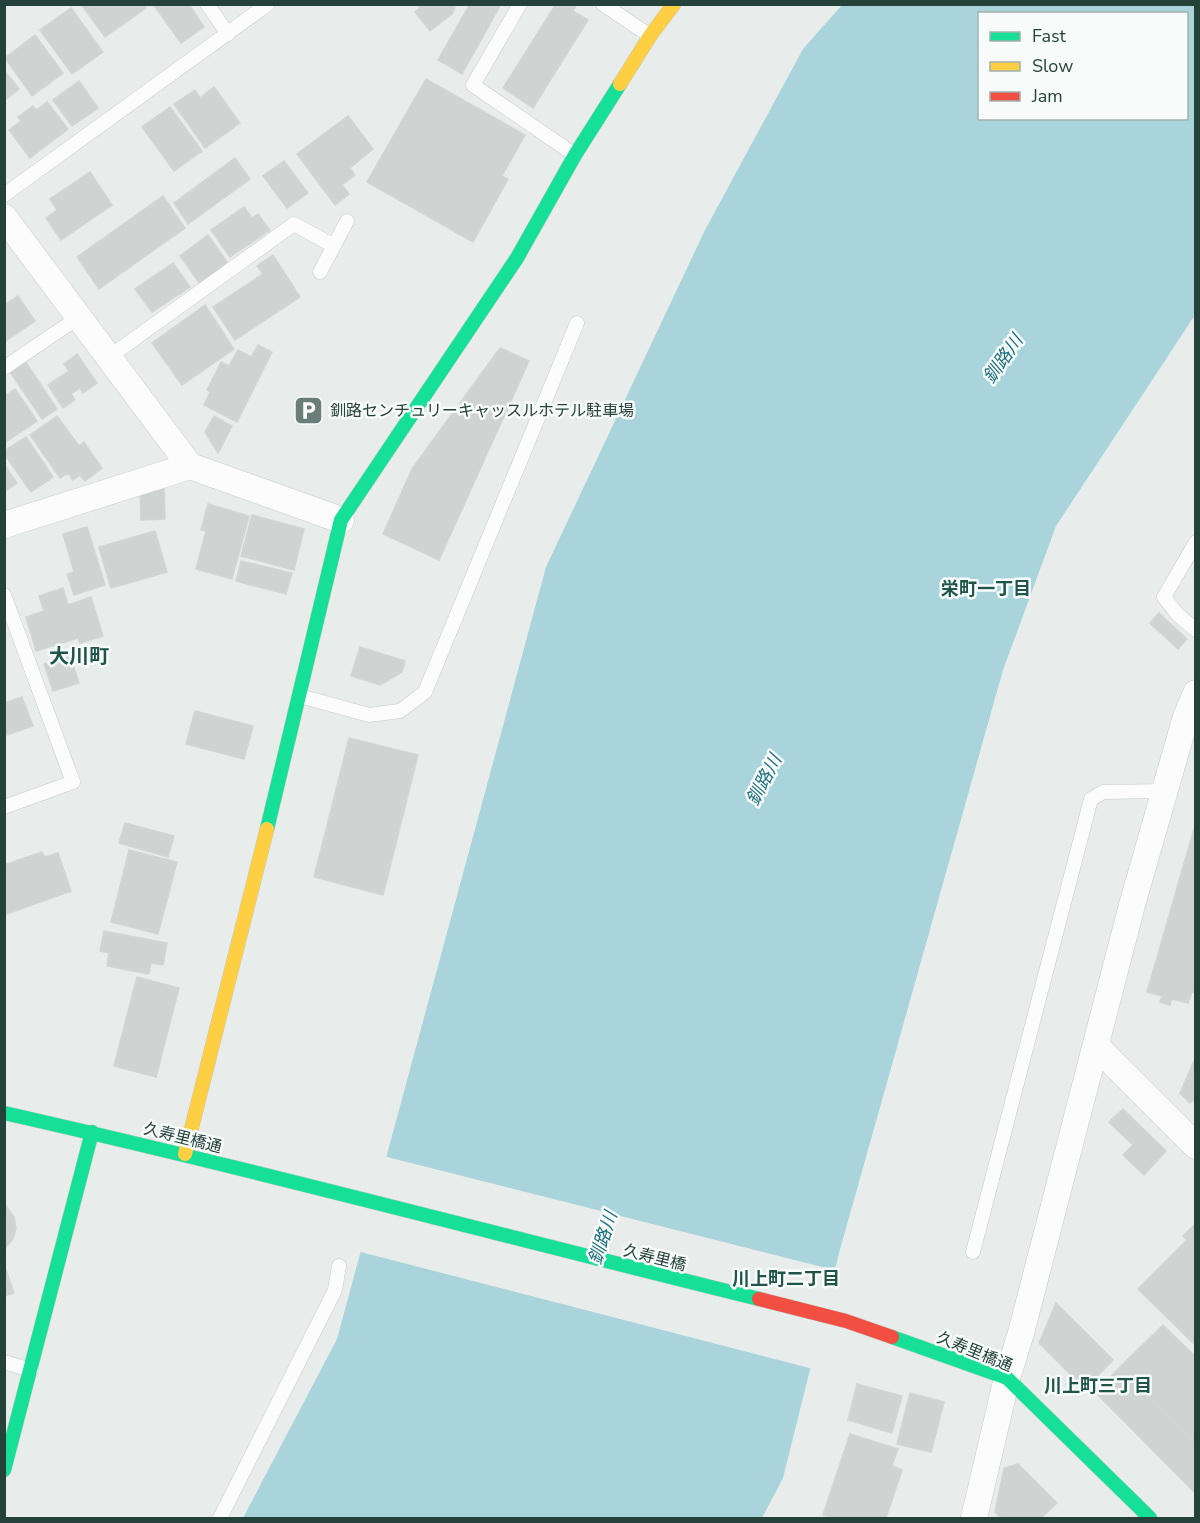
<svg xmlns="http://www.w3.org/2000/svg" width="1200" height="1523" font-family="'Nunito Sans','Noto Sans JP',sans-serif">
	<rect width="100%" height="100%" fill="#e8edeb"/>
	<path fill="#a9d4db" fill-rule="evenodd" d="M842,5H1195V315L1056,526L1003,670L839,1253L783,1478L762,1518H243L337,1339L546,567L705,230L803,49ZM980,14H1186V118H980Z"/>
	<path fill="#e8edeb" d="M383,1156L838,1271L813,1369L357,1251Z"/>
	<path fill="#cfd4d2" stroke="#d1d6d4" stroke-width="1.5" d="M81,4H144L146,8L105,37Z
		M153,4H189L204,27L181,43Z
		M418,4H456L452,14L430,31L415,12L420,8Z
		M470,4H501L462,74L438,60Z
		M556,4H577L573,11L588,20L533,108L503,88Z
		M71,8L103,52L72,74L40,30Z
		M35,35L63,73L32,96L5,58Z
		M4,70L19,89L4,101Z
		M426,79L525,135L502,176L508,179L473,242L367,182Z
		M79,81L98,108L72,126L53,100Z
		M214,87L240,123L205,148L174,104L195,90L200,98Z
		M47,102L68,129L30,158L9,130L21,121L18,117L33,106L36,110Z
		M170,107L202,151L174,171L142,127Z
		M348,116L373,149L350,168L355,175L342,185L349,194L335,205L297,154Z
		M235,158L250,179L188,224L174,203Z
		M284,161L308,193L287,208L263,176Z
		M90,172L112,205L61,240L46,218L57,210L50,199Z
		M163,196L185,228L99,289L77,257Z
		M244,207L252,218L258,214L270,230L230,257L211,230Z
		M208,235L228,263L200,284L180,256Z
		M273,255L300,297L235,340L213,307L263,274L257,266Z
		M173,263L190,287L152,312L135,289Z
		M18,296L35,321L4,342V305Z
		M205,305L234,349L182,385L152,343Z
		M258,345L272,352L237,422L204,405L210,392L207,390L221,362L229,366L238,350L251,357Z
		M500,348L529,361L439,560L383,534L412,469Z
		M77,354L97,383L83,393L80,388L71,394L75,400L63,408L48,385L69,371L64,364Z
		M25,361L57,409L42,419L10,372Z
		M15,389L37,421L4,443V397Z
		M57,416L79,446L84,442L102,468L85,481L80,475L73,480L68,473L60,478L30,435Z
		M214,416L232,426L218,453L205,432Z
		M26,437L53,477L31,492L4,454V451Z
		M4,464L17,483L4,492Z
		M164,481L165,519L141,520L140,491Z
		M208,504L249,516L232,579L196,569L206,531L201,530Z
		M252,515L304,529L294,570L241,556Z
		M87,527L105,585L74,595L67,574L74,572L63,534Z
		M155,531L167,572L111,588L99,547Z
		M241,561L292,573L286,594L236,581Z
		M63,588L68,605L91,597L103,636L80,643L78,638L36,651L26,617L44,611L39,596Z
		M1159,613L1187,639L1178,649L1150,623Z
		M360,647L405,661L402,672L380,685L351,676Z
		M70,656L79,683L53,691L44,664Z
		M22,697L33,726L4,736V703Z
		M195,711L253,726L244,759L186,744Z
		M349,738L418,755L383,895L314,877Z
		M1196,822V993L1192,992L1188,1003L1172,999L1170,1005L1160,1002L1162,996L1147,992Z
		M125,823L174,836L168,857L119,843Z
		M129,850L177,862L158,934L111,922Z
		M42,852L45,857L58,853L71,891L4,915V865Z
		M104,931L167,943L163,965L151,963L149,974L107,966L109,953L100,951Z
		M137,977L179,988L156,1077L114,1066Z
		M1196,1056V1098L1190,1103L1180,1093Z
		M1123,1109L1166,1151L1144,1175L1123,1155L1133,1145L1109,1122Z
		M4,1203L14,1217L16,1228L13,1239L4,1250Z
		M1196,1223V1346L1138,1289L1187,1240L1183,1236Z
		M4,1264L14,1293L4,1296Z
		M1056,1303L1113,1360L1085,1389L1039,1343Z
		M1163,1325L1196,1357V1443L1120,1367Z
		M1120,1367L1196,1443V1494L1095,1392Z
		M857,1384L902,1396L892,1433L848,1420Z
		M910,1393L944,1402L931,1452L897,1444Z
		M850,1434L898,1449L892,1466L902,1470L886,1518H833L823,1515Z
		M1018,1464L1057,1503L1041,1518H1001L995,1512L1004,1468Z"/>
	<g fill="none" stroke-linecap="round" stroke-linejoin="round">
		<defs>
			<path id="lane" d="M207,4L228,34
				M520,4L473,85L575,155
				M603,4L650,36
				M4,195L268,4
				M320,272L347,221
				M109,357L294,224L334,246
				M4,368L79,317
				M1196,542L1164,597L1178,615L1196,630
				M4,595L73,782L4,807
				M300,696L369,715L400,711L425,692L577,323
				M973,1252L1091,799L1103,792L1165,791
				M4,1362L31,1370
				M220,1518L335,1290L339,1266"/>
			<path id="street" d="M4,217L190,466L341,520
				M4,525L190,466
				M1096,1046L1196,1146
				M974,1518L1007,1378L1021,1333L1132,905L1185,720L1196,693"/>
			<path id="fast" d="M267,829L341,520L517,258L575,155L620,84
				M4,1113C257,1170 507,1237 759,1299
				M892,1337L1007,1378L1150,1518
				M4,1470L92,1132"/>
			<path id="slow" d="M620,84L650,36L674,4
				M185,1154L267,829"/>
			<path id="jam" d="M759,1299L846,1321L892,1337"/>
		</defs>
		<use href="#lane" stroke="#c5cac8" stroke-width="15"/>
		<use href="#street" stroke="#c5cac8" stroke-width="27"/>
		<use href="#fast" stroke="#c3cbc8" stroke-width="15"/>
		<use href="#slow" stroke="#c3cbc8" stroke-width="15"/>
		<use href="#jam" stroke="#c3cbc8" stroke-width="15"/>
		<use href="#lane" stroke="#fcfcfc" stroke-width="14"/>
		<use href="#street" stroke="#fcfcfc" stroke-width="26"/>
		<use href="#fast" stroke="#16e098" stroke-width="14"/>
		<use href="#slow" stroke="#ffcf43" stroke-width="14"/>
		<use href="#jam" stroke="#f24e42" stroke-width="14"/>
	</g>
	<defs>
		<symbol id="parking-square" viewBox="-11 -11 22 22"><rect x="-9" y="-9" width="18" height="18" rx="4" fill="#697e78" stroke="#f7fbf9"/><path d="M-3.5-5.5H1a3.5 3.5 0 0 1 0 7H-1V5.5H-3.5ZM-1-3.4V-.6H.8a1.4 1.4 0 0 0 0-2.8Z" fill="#fff"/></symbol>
	</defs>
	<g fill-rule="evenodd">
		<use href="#parking-square" x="292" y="394" width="33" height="33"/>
	</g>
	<g text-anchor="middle" stroke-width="5" stroke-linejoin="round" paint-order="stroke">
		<g font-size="16" fill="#24423a" stroke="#f7fbf9" text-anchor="start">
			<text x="330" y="416">釧路センチュリーキャッスルホテル駐車場</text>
		</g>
		<g font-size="16" fill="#24423a" stroke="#f7fbf9">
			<text transform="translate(183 1137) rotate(14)" y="6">久寿里橋通</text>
			<text transform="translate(655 1257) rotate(14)" y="6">久寿里橋</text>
			<text transform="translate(975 1351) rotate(22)" y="6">久寿里橋通</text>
		</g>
		<g font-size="18" font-style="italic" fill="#1c6f80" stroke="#f7fbf9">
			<text transform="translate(1003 359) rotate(-55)" y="6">釧路川</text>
			<text transform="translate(764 780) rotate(-63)" y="6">釧路川</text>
			<text transform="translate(603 1238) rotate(-72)" y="6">釧路川</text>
		</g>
		<g font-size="18" font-weight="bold" fill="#1f5548" stroke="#f7fbf9">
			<text x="986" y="595">栄町一丁目</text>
			<text x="786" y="1285">川上町二丁目</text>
			<text x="1098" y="1392">川上町三丁目</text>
		</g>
		<g font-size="20" font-weight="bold" fill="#1f5548" stroke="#f7fbf9">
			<text x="79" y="663">大川町</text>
		</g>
	</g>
	<rect width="1200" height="1523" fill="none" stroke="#24423a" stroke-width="12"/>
	<rect x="978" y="12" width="210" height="108" fill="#f7fbf9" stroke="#a3b1ad" stroke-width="1.5"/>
	<rect x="990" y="32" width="30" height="9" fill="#16e098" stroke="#a3b1ad" stroke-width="1.5"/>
	<text x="1032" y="42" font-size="18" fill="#24423a">Fast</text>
	<rect x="990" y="62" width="30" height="9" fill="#ffcf43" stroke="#a3b1ad" stroke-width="1.5"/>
	<text x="1032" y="72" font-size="18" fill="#24423a">Slow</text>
	<rect x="990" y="92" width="30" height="9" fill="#f24e42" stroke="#a3b1ad" stroke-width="1.5"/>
	<text x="1032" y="102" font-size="18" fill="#24423a">Jam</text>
</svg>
